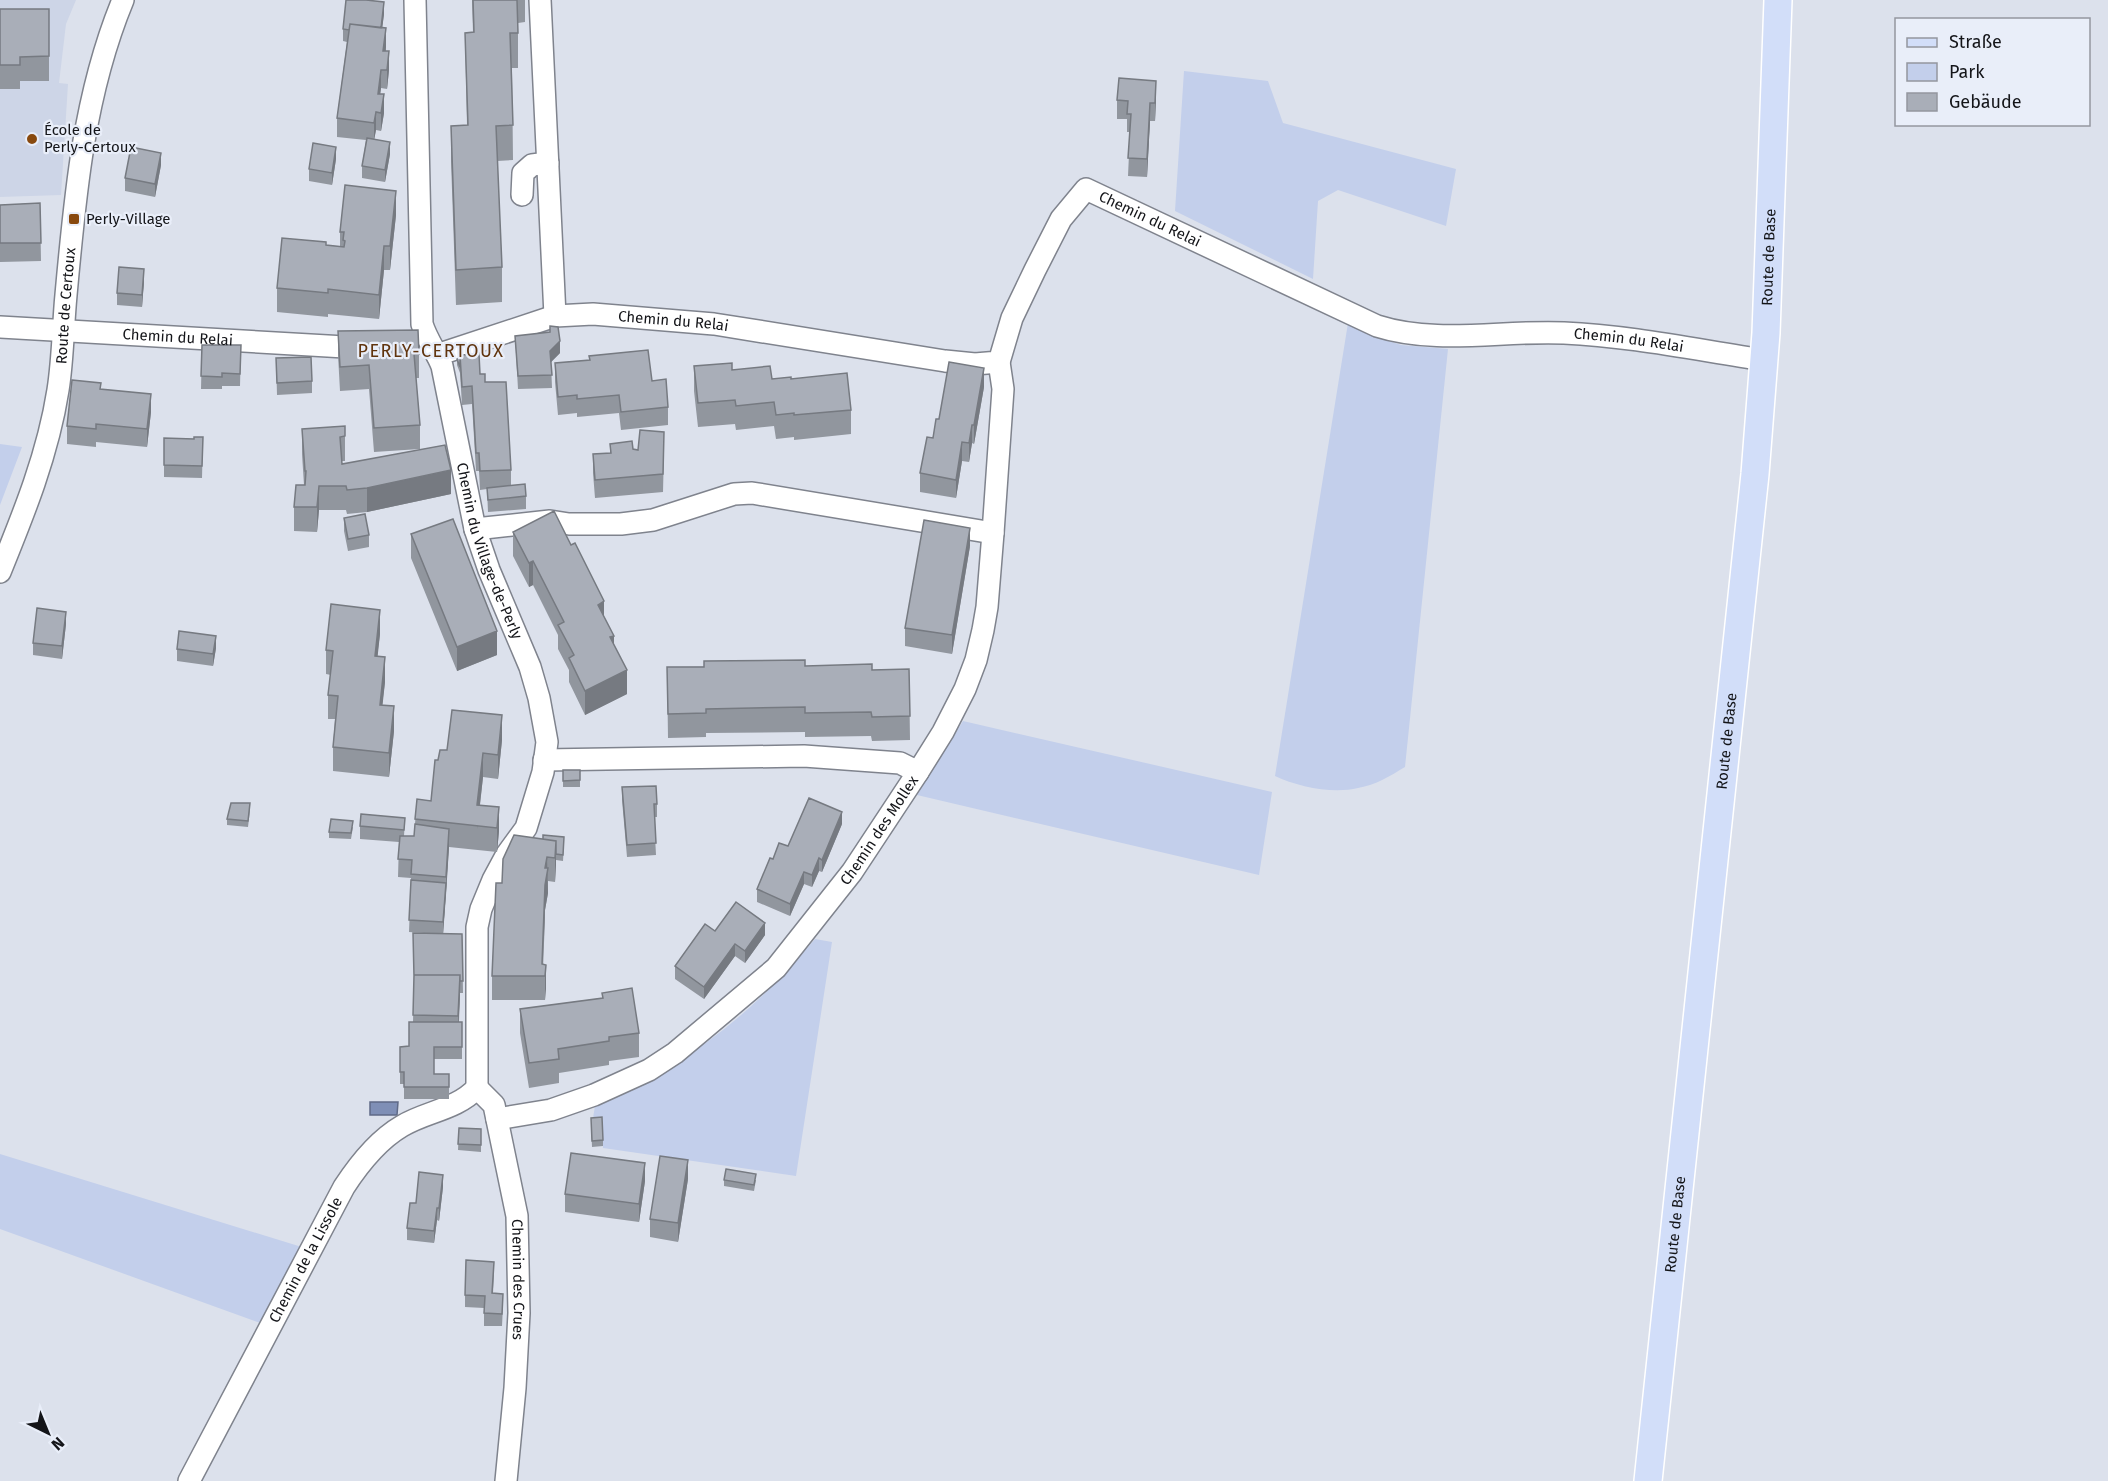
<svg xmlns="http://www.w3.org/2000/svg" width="2108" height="1481" font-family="'Fira Sans',sans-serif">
	<rect width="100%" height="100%" fill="#dce1ec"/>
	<path fill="#cdd5e7" d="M0,0H76L66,24L59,83L68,84L61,195L0,197Z"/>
	<path fill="#c3cfeb" d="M1184,71L1268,81L1283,123L1456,169L1446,226L1338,190L1318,201L1313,279L1175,211Z
		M1348,323L1369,334L1401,345L1448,349L1405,767C1390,776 1376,785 1358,788C1333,794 1298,787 1275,776Z
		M0,444L22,447L0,505Z
		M963,721L1272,792L1259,875L917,795Z
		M815,939L832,942L796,1176L603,1148L602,1124H592L595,1106C661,1077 724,1036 775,983C789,969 802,954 815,939Z
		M0,1154L305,1248L266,1325L0,1229Z"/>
	<path fill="#7f8fb6" stroke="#5f6a87" stroke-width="1.5" d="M370,1102H398L397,1115H370Z"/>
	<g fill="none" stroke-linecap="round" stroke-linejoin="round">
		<defs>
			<g id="minor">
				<path id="s1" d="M415,0L422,324C427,340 436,351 442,366L475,529L489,570L530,667L539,698L547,742L543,772L526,828L507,854L493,880L481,909L477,927V1088"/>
				<path d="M540,0L555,316"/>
				<path d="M522,195L523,173L532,165L548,163"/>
				<path id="s2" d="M0,327L345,347L365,346"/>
				<path id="s3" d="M437,355L555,316L593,314L714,324L945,361L975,364L999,362L1012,318L1035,270L1061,219L1086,189L1377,326C1437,345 1502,330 1564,333C1631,336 1697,350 1764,360"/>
				<path d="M475,529L550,521L569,524H621L653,520L734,494L752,493L993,533"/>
				<path id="s4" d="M0,572C24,513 48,454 58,390C63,359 63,326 66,295C75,195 84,94 123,0"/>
				<path d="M544,760L804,756L900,763L918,772"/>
				<path id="s5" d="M477,1088L494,1105L517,1216L519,1313L515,1388L506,1481"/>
				<path id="s6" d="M497,1119L551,1110L594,1095L649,1070L675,1053L776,968L852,872L918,772L943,732L965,689L976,660L983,630L987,607L993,533L1003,389L999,362"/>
				<path id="s7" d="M189,1481L344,1187C359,1164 378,1140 402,1126C427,1111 456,1110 477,1088"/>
			</g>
			<g id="major">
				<path id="s8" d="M1648,1481L1755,474L1766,333L1778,0"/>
			</g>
		</defs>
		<use href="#minor" stroke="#7f838d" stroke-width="24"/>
		<use href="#major" stroke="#fff" stroke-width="30"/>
		<use href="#minor" stroke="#fff" stroke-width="21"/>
		<use href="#major" stroke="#d2def9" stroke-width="27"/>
	</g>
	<path fill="#91969e" d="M472,0H525V22L518,23V68H512L513,160L497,161L502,267V302L456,305L451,161V126L467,125L465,33L473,32Z
		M0,9H49V81H20V89H0Z
		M384,14L382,28L386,47V51L389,70L387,89L381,88L380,94L384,113L381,131L376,130L374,139L390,154L385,182L362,178V166L366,140L337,137V118L347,42L343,41V29Z
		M1156,99L1155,121H1150L1147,177L1128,176L1130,132H1127V119H1117V100Z
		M336,159L332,185L309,181V169Z
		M161,165L155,197L125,191V178Z
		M40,203L41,261L0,262V205Z
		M396,215L390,270H384L379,319L328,314V317L277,312V288L326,245L340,247V232Z
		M144,281L142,307L117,305V293Z
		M338,331L419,354V378H416L420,425V449L374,452L369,389L340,391L338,355Z
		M515,336L560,353L551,362L552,388L518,389Z
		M202,345H241L240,386H222V389H201Z
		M276,358L312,381V393L277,395Z
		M457,359L480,374L485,382L511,470V485L526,496V509L488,512L487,489L480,490L479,471H476L472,404L462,405L460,373L457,365Z
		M555,363L652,381L668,407V425L621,430L619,413L577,417V413L558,415L555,382Z
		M694,366L732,370L772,379H791L851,410V434L794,440V437L776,439L774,426L736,430L735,424L698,427L694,391Z
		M984,387L974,444L972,443L969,462L962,461L956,498L920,492V473L939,419Z
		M101,389L151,412L147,447L96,442V447L67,444V426Z
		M345,426V461H341L342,464L451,494L367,512L347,514L346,510H319L317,532L294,531V507L304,485L302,454V429Z
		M203,437L202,478L164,477V438L194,439Z
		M610,444L633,449L664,450L663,492L595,498L593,473V454L610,453Z
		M344,518L369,535V547L348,551L344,531Z
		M513,532L604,617L614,645L627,694L585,715L569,682V670L558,649V635L533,585L529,587L513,556Z
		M411,534L497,655L457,671L411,558Z
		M970,546L952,654L905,646V628Z
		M66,624L62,659L33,655V643Z
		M380,634L377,657L385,682L382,705L394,731L389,777L333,771V747L335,719H328V695L331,675L326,674V650Z
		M216,648L213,666L177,661V649Z
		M805,666L872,670L909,669L910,740L872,741L871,736L805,737V732L706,733V737L668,738L667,667Z
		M502,740L498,779L483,777L480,805L499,831L497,852L449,847L443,934H462L463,993H460L459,1022H462V1059H434V1074H449V1099H404V1084H400V1047L409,1046L413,1022L414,983L424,933L409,932L411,878L398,877L399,842L360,839V826L405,818L404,836H414L417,799L431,801L438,760L447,750Z
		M563,770H580V787H563Z
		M622,787L657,804V817H654L656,855L627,857L622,800Z
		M250,810L248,827L227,825V819Z
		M842,824L822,872L819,871L812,887L804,884L790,916L757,902V889L773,859L788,846Z
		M353,827L351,839L329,838V832Z
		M564,843L563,861L556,860L555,882L548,881V893L545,910L543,964L546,965L545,1000H492V976L502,883Z
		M715,931L765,935L745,963L735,956L704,999L675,979V966Z
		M602,993L639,1033V1057L609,1061V1065L559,1073V1083L529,1088L520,1033V1009L602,998Z
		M591,1124L603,1140V1146L592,1147Z
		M459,1128L481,1129V1152L458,1150Z
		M688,1179L678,1242L650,1237V1219Z
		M724,1180H756L754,1191L724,1186Z
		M645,1181L639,1222L565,1212V1194Z
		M443,1187L439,1221L437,1220L434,1243L407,1240V1228L416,1203Z
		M494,1274L493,1293L503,1306L502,1326H484V1308L465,1307V1295Z"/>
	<path fill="#767a81" d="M384,2V14L380,46V33Z
		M386,28V47L383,69V51Z
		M389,51V70L387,89V70Z
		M381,70V88L378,112V94Z
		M1156,81V99L1155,121V103Z
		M384,94V113L381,131V113Z
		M1150,103V121L1147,177V159Z
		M376,112V130L374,141V123Z
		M390,142V154L385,182V170Z
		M336,147V159L332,185V173Z
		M161,153V165L155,197V184Z
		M396,191V215L390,270V246Z
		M384,246V270L379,319V295Z
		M144,269V281L142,307V295Z
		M560,341V353L550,363V351Z
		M984,368V387L974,444V425Z
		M151,394V412L147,447V429Z
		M972,425V443L969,462V443Z
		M962,442V461L956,498V480Z
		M451,470V494L367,512V488Z
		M319,486V510L317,532V507Z
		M970,528V546L952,654V635Z
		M533,561V585L529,587V563Z
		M604,601V626L598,605Z
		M380,610V634L375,681V656Z
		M66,612V624L62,659V646Z
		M497,631V655L457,671V647Z
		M216,636V648L213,666V654Z
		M614,636V660L610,637Z
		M385,657V682L380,729V705Z
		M627,670V694L585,715V691Z
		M394,706V731L389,777V753Z
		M502,715V740L498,779V755Z
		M483,753V777L477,829V805Z
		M499,807V831L497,852V828Z
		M842,812V824L822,872V860Z
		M449,829V847L446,895V877Z
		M556,841V865L555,882V858Z
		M547,857L548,893L545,910L543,976L545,868Z
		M819,858V871L812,887V875Z
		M804,872V884L790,916V904Z
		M446,883V895L443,935V922Z
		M765,923V935L745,963V951Z
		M735,944V956L704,999V987Z
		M546,965V989L545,1000V976Z
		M460,975V994L458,1035V1016Z
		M688,1160V1179L678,1242V1223Z
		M645,1163V1181L639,1222V1204Z
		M443,1175V1187L439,1221V1208Z
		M437,1208V1220L434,1243V1231Z"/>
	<path fill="#a9aeb8" stroke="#767a81" stroke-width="1.5" d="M346,0H366L384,2L381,28L350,24L349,30L343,29Z
		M473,0H517L518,33H510L513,125L496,126L502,267L456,270L451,126L468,125L465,33L474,32Z
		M0,9H49V56L20,57V65H0Z
		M350,24L386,28L383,51H389L387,70H381L378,94H384L381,113L376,112L374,123L337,118Z
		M1119,78L1156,81L1155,103H1150L1147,159L1128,158L1131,114H1127L1128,101L1117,100Z
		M367,138L390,142L385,170L362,166Z
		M313,143L336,147L332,173L309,169Z
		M131,147L161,153L155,184L125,178Z
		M345,185L396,191L390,246H384L379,295L328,289V293L277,288L282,238L326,242V245L344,247L345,241L343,240L344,232H340Z
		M40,203L41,243H0V205Z
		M119,267L144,269L142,295L117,293Z
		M550,326L558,327L560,341L550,351L552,375L518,376L515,336L550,332Z
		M418,330L419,354H414L420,425L374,428L369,365L340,367L338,331Z
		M202,345H241L240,374L222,373V377L201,376Z
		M648,350L652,381L666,379L668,407L621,412L619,395L577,399V395L558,397L555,363L590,360L589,356Z
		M479,354L480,374H485V382H506L511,470L480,471L479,453H476L472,386L462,387L460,355Z
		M311,357L312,381L277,383L276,358Z
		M460,357V367L457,359Z
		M949,362L984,368L974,425H972L969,443L962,442L956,480L920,473L927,437L933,438L936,419H939Z
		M732,363V370L770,366L772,379L791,377V379L847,373L851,410L794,415V413L776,415L774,402L736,406L735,400L698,403L694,366Z
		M72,380L101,383L100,389L151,394L147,429L96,424V429L67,426Z
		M345,426V436L340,437L342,464L445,445L451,470L367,488L347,490L346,486H319L317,507H294L296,485H305L306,471H305L302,429Z
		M640,430L664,432L663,474L595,480L593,454L611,453L610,444L632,441L633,449L638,450Z
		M194,437H203L202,466L164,465V438L194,439Z
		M525,484L526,496L488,500L487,488Z
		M554,511L571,545L575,543L604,601L598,605L614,636L610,637L627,670L585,691L569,658L574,655L558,625L564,622L533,561L529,563L513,532Z
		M365,514L369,535L348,539L344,518Z
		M453,519L497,631L457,647L411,534Z
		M924,520L970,528L952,635L905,628Z
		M331,604L380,610L375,656L385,657L380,705L394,706L389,753L333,747L338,696L328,695L333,651L326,650Z
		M37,608L66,612L62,646L33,643Z
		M179,631L216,636L213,654L177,649Z
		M805,660V666L872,664V670L909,669L910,716L872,717L871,712L805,713V707L706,709V713L668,714L667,667H704V661Z
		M452,710L502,715L498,755L483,753L477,805L499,807L497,828L415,819L417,799L431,801L435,760H438L440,750H447Z
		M563,770H580V780L563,781Z
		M656,786L657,804H654L656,843L627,845L622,787Z
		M809,798L842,812L822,860L819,858L812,875L804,872L790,904L757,889L770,858L773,859L779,843L788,846Z
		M231,803H250L248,821L227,819Z
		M361,814L405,818L404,830L360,826Z
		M331,819L353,821L351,833L329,832Z
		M415,824L449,829L446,877L411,874L412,860L398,859L400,836H414Z
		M514,835L556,841L555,858L547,857L545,868H548L545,885L542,964L546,965L545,976H492L496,883H502L503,859Z
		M543,835L564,837L563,855L556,854V841L543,839Z
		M411,880L446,883L443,922L409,920Z
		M736,902L765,923L745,951L735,944L704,987L675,966L705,924L715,931Z
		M413,933L462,934L463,981H460V975H414V977Z
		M414,975H460L458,1016L413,1015Z
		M632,988L639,1033L609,1037V1041L558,1049L559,1059L529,1063L520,1009L603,998L602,993Z
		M409,1022H462V1047H434V1074H449V1087H404V1072H400V1047L409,1046Z
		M602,1117L603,1140L592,1141L591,1118Z
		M459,1128L481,1129V1145L458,1144Z
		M571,1153L645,1163L639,1204L565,1194Z
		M660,1156L688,1160L678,1223L650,1219Z
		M726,1169L756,1174L754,1185L724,1180Z
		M419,1172L443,1175L439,1208H437L434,1231L407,1228L410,1203H416Z
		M466,1260L494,1262L492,1293L503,1294L502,1314L484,1313L485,1296L465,1295Z"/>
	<g fill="#88490e" stroke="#e9eef9" stroke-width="2">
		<circle cx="32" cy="139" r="6"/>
		<rect x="68" y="213" width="12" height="12" rx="3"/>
	</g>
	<g text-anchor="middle" stroke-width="4.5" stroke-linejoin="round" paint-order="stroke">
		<g font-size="15" fill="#141519" stroke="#e9eef9" text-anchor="start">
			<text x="44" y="135">École de<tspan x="44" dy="17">Perly-Certoux</tspan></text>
			<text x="86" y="224">Perly-Village</text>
		</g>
		<g font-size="15" fill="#141519" stroke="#e9eef9">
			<text dy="5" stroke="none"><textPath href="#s3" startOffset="838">Chemin du Relai</textPath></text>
			<text dy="5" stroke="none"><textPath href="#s8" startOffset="1230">Route de Base</textPath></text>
			<text dy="5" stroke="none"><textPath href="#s4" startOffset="276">Route de Certoux</textPath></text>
			<text dy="5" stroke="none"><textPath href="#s3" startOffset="243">Chemin du Relai</textPath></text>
			<text dy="5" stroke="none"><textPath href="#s2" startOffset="178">Chemin du Relai</textPath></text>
			<text dy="5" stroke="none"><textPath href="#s3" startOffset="1342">Chemin du Relai</textPath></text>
			<text dy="5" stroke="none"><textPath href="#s1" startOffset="562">Chemin du Village-de-Perly</textPath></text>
			<text dy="5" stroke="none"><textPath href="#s8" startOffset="744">Route de Base</textPath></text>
			<text dy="5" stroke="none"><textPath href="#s6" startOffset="496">Chemin des Mollex</textPath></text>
			<text dy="5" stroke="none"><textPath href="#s8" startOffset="258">Route de Base</textPath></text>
			<text dy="5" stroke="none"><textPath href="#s7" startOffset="250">Chemin de la Lissole</textPath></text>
			<text dy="5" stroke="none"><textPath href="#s5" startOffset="201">Chemin des Crues</textPath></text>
		</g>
		<g font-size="18" letter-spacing="1.5" fill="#60340e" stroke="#e9eef9">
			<text x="431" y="357">PERLY-CERTOUX</text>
		</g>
	</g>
	<rect x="1895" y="18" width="195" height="108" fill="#e9eef9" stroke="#94979f" stroke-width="1.5"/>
	<rect x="1907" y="38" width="30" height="9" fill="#d2def9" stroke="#94979f" stroke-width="1.5"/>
	<text x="1949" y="48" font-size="18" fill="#141519">Straße</text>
	<rect x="1907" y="63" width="30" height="18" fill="#c3cfeb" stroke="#94979f" stroke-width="1.5"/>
	<text x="1949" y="78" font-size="18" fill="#141519">Park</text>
	<rect x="1907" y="93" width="30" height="18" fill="#a9aeb8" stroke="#94979f" stroke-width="1.5"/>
	<text x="1949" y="108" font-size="18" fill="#141519">Gebäude</text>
	<g transform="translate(48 1433) rotate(137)" stroke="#e9eef9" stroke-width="4.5" paint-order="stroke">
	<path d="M0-4.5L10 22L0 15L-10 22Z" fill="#141519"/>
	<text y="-9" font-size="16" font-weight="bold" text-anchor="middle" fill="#141519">N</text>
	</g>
</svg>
